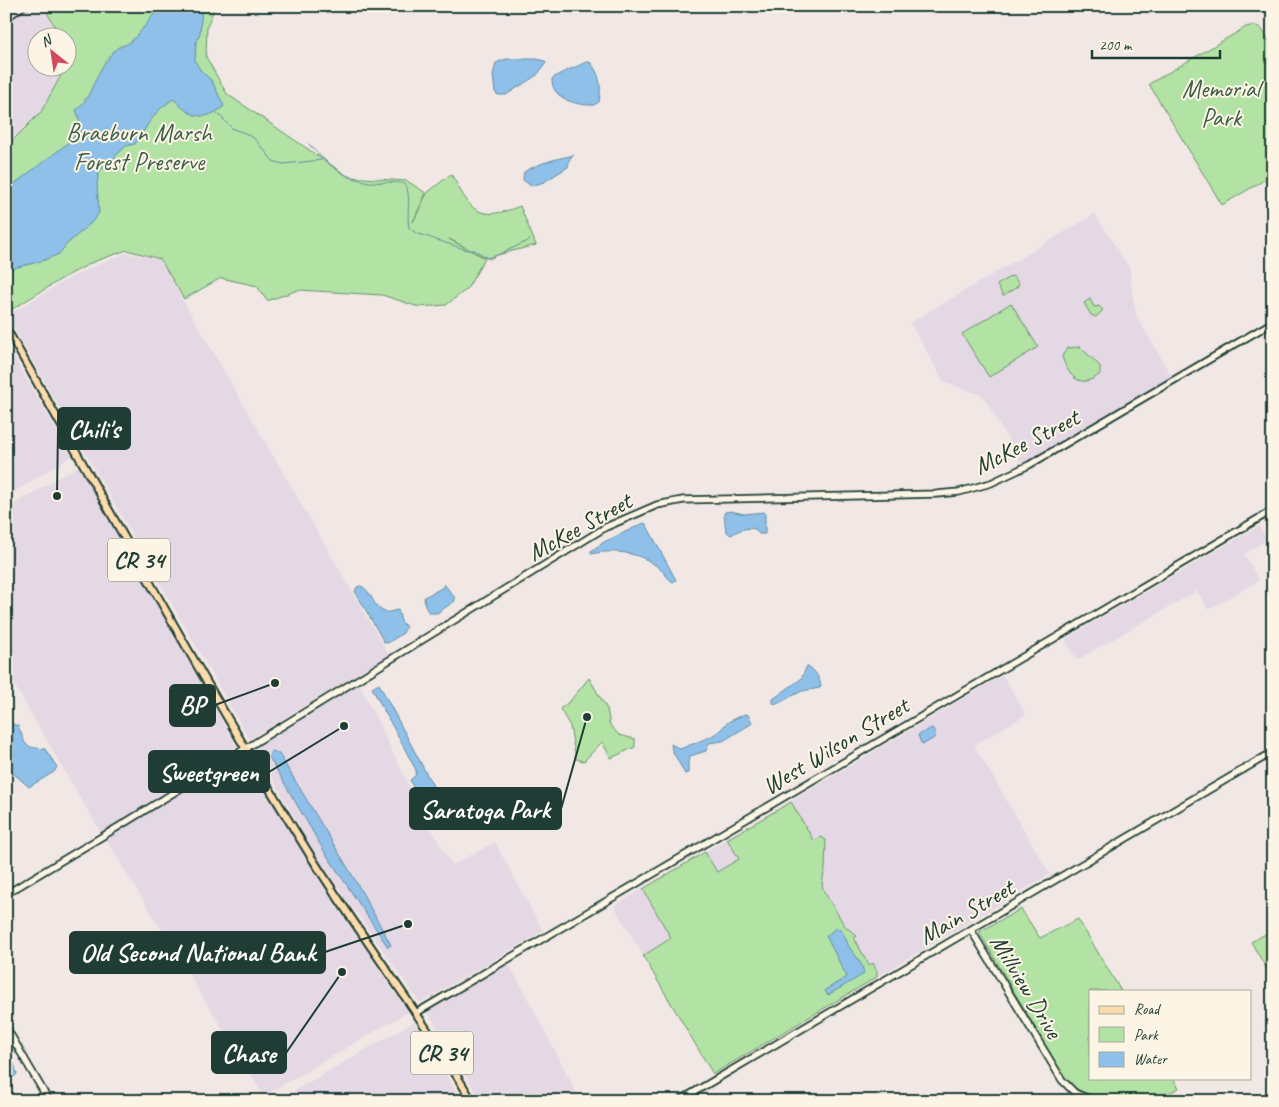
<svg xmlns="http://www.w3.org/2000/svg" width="1279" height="1107" font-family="Caveat,sans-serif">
	<rect width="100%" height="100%" fill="#f1e8e5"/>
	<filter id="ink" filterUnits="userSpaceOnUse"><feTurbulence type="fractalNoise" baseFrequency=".02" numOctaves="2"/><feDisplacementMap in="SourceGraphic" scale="10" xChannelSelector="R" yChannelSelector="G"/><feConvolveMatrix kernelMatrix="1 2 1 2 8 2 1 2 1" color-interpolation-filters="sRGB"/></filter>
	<g filter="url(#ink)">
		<path fill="#e4d8e4" d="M31,6H41L60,37L38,38V68H64L41,112L6,146V21Z
			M1095,214L1130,269L1132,293L1137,317L1173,378L1029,462H1021L983,396L944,382L910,323Z
			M126,253L159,259L389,655L249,739L7,316L64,281L94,266Z
			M6,344L72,456L6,497Z
			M78,466L237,747L101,833L6,671V509Z
			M1259,526L1267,540L1244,554L1259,580L1208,610L1197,591L1077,660L1065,639Z
			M1003,675L1026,715L974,745L1050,874L713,1074L614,906Z
			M359,683L422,812L452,865L495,842L543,931L420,1003L316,856L255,747Z
			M243,754L332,900L408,1012L264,1096L105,838Z
			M508,963L526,995L581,1101H481L427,1011Z
			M414,1022L462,1101H276Z"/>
		<path fill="#b2e3a4" stroke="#68906c" d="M43,6H215L207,27L206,57L227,94L349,177L407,181L426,193L413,222L427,193L451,174C457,183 461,194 468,202C481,220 502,213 520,206L536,245L486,258L449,239L485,258L467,289L446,305L419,307L382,295L298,290L267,301L257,286L221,278L184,299L160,259L127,250L93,262L63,278L6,313V147L41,112L65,68H68V63L72,55L68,48V38L61,37Z
			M1254,25L1261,28L1273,47V175L1222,205L1149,84L1246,27Z
			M1011,276L1014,277L1019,284L1017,287L1003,296L997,285Z
			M1090,299L1094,307L1099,306L1103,310L1096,317L1091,315L1084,303Z
			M1011,303L1038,347L989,377L962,334Z
			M1080,347L1100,366V374C1081,390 1068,377 1062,356L1067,348Z
			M589,678L607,709L610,725L619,735L635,739V747L611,758L602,742L584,761L576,759L570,726L560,709L570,701Z
			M791,802L814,841L821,837L826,840L825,869L822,883L823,890L845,926L857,936L854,938L869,965L873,963L877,971V977L713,1074L643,956L671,938L643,889L705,852L717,872L739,859L727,839Z
			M1021,909L1040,938L1078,919L1121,991H1090V1078H1173L1179,1088L1153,1101H1112L1083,1093L1067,1082L979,932Z
			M1273,930V980L1251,942Z"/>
		<path fill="#8ec0ea" stroke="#628ca1" d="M159,6H202L200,33L196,43L195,61L201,71L212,81L224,106C205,123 189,117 174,99C153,111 148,126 135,144L126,146L99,172L97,184L99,213L92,222L66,245L59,254L42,261L6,270V190L67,144L80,130L79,118L76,110C90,100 94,79 104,64C108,59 113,50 119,47C123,45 127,45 130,42C138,36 154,15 159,6Z
			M506,59H536L545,61L546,63L537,75L506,95H498L495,92L493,75L496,63Z
			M586,62H590C600,74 602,86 599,102L594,105C578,106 551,99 552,79C562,71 575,68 586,62Z
			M574,155L570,158L568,167L544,182L531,186L523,180L524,172C541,162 556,159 574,155Z
			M731,511L744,514L763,512L765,514V534H759L755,529C748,527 737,530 732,535C723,533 726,522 724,514L725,512Z
			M644,523L646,524L676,580L673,582C667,578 664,572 659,568C640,552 614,549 591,554V551L604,542Z
			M444,584L455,598V601L437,613H429L425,606L424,597L442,588Z
			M361,586C373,591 372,609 386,612C390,613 394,610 398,610L401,621L406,627L403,633L388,643L384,642L355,591L357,587Z
			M807,666C816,670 818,677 821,685L820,688L802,691L777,704L773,703V699L801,679Z
			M379,684L434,788V793L421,801L419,800L410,780L415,776L416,770L372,688Z
			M745,714L748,715L752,722L751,724L723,741L709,743L706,751L690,756L688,762V773L685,774L672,750L671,744L680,749L710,737L718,732L728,722Z
			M13,724L18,726C27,745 21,747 45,749L57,767L54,772L29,787L6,767V728Z
			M932,728L935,732L934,738L924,744L921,743L918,735Z
			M273,751L279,754L354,878L391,945L388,947L324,851L269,757L270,753Z
			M836,928C846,931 845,941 850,948C856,956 863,964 864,974L828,995L826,993L825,990L847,977L826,936Z
			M6,1053L14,1064L17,1074L13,1078L6,1077Z"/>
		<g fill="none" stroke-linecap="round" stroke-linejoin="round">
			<path stroke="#628ca1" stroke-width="1" d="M217,113L233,129L245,133L255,139L273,161L283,164L322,160
				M309,144C327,164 342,178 370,182C382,183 394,181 405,184C412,198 406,212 409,228L416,233L467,250H475L489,259L530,240"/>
			<defs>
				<path id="secondary" d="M6,7L8,6
					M6,18L23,6
					M6,894L113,830L606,527L657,505L683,500L937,494L959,492L991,483L1029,465L1273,322
					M971,930L1062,1080L1075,1093L1094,1101
					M416,1013L1273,510
					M6,1027L49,1101
					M679,1101L1273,752"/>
				<path id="primary" d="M6,328C107,504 203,683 310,855C362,938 422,1016 472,1101"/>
			</defs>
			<use href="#secondary" stroke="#1f3d34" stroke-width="9"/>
			<use href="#primary" stroke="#1f3d34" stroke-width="10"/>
			<use href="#secondary" stroke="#fcf5e5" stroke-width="5.5"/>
			<use href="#primary" stroke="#fcdcac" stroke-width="6"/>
		</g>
	</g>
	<g text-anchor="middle" stroke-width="4" stroke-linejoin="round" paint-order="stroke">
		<g fill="#fcf5e5" stroke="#617469" stroke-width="1">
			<rect x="108" y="538.5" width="62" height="43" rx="4"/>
			<rect x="411" y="1031.5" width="62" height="43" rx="4"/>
		</g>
		<g font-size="24" font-weight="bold" fill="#1f3d34">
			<text x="139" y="568">CR 34</text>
			<text x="442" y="1061">CR 34</text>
		</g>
		<g font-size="25" fill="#3c5e4a" stroke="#fcf5e5">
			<text x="1221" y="97">Memorial<tspan x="1221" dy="29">Park</tspan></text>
			<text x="139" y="141">Braeburn Marsh<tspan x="139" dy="29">Forest Preserve</tspan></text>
		</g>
		<g font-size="25" fill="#1f3d34" stroke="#fcf5e5">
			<text transform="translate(1026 441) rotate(-27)" y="9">McKee Street</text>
			<text transform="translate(579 526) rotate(-29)" y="9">McKee Street</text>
			<text transform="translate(835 745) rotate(-31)" y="9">West Wilson Street</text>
			<text transform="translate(966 911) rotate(-30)" y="9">Main Street</text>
			<text transform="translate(1027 986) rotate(59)" y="9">Millview Drive</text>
		</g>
	</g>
	<path fill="none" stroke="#1f3d34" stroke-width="2" d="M57 496L58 429M275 683L215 705M344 726L269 772M587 717L561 809M408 924L325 952M342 972L286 1053"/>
	<g fill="#1f3d34" stroke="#fcf5e5" stroke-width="2">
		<circle cx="57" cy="496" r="5"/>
		<circle cx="275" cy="683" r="5"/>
		<circle cx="344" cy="726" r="5"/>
		<circle cx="587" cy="717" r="5"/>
		<circle cx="408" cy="924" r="5"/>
		<circle cx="342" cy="972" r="5"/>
	</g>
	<g fill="#1f3d34" stroke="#1f3d34" stroke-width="2">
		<rect x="58" y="408" width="72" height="41" rx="5"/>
		<rect x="170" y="685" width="45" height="41" rx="5"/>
		<rect x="149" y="751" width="120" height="41" rx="5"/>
		<rect x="410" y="788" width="151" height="41" rx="5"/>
		<rect x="70" y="932" width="255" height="41" rx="5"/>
		<rect x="212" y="1032" width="74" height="41" rx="5"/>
	</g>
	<g font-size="26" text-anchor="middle" font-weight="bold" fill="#fff">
		<text x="94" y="438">Chili's</text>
		<text x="192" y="714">BP</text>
		<text x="209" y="781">Sweetgreen</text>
		<text x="485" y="818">Saratoga Park</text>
		<text x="198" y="961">Old Second National Bank</text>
		<text x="249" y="1062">Chase</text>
	</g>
	<rect width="1279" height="1107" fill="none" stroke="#fcf5e5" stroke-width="25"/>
	<rect x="12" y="12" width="1254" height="1082" fill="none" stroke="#1f3d34" stroke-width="2" filter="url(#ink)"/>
	<rect x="1089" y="990" width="162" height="90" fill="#fcf5e5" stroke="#a4ab9e"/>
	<rect x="1099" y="1006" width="25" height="8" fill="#fcdcac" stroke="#a4ab9e"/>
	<text x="1134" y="1014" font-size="15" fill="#1f3d34">Road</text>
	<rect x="1099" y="1027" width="25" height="15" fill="#b2e3a4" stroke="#a4ab9e"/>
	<text x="1134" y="1040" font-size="15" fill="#1f3d34">Park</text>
	<rect x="1099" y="1052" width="25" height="15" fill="#8ec0ea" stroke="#a4ab9e"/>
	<text x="1134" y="1064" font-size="15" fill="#1f3d34">Water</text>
	<g transform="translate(52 52) rotate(330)"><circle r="24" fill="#fcf5e5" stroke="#a4ab9e"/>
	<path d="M0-4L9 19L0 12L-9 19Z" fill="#d1495b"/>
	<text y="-8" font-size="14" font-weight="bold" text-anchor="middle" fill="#1f3d34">N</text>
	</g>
	<path d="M1092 50v8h128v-8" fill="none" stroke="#1f3d34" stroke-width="2.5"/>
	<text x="1099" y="50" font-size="15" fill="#1f3d34" stroke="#fcf5e5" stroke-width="4" paint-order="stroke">200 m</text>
</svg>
